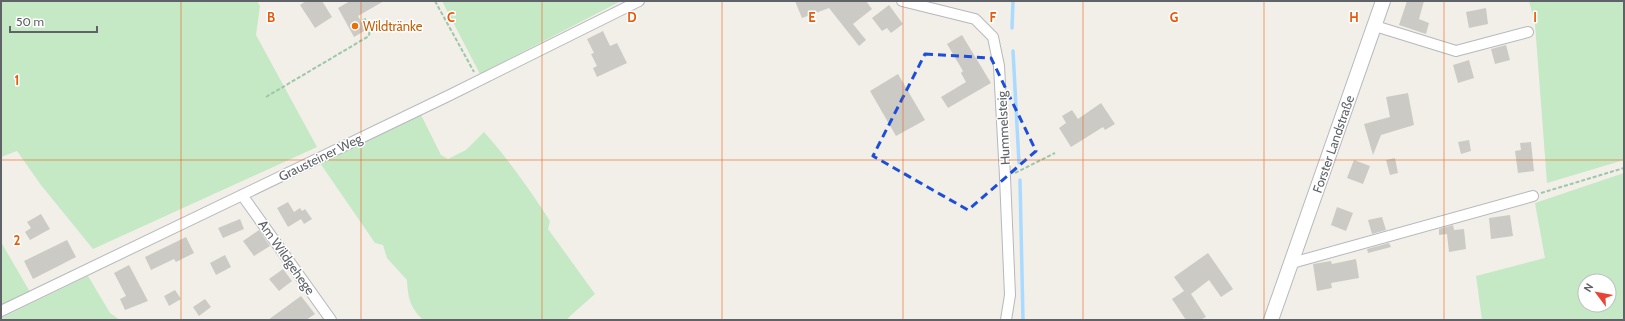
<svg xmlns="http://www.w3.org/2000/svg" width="1625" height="321" font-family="Cabin,sans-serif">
	<rect width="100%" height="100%" fill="#f1efe8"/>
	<path fill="#c5e8c5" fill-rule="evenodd" d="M1,1H257L260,6L256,35L317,147L93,249L41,185L17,151L1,157Z
		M442,1H621L480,74Z
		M1529,1H1624V160L1547,183L1535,24Z
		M421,115L441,155L448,159L466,150L484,132C509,160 530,190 550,221L548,229L595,294L570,316L567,320H423C410,307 408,298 407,280L387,258L383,245L375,243L320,163Z
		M1624,173V320H1482L1476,276L1545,258L1535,203ZM1585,281H1609V305H1585Z
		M1,242L30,292L1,306Z
		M88,276L110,313L120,320H1V318Z"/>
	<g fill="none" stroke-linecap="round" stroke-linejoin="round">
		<path stroke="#aadaff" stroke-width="3.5" d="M1012,28L1013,1
			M1013,51L1019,163
			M1020,180L1023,320"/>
	</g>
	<path fill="#cccac5" d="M306,1H322L332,17L315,28L300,5Z
		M350,1H384L358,16L366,30L354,37L338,8Z
		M795,1H866L872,9L853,24L866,40L859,46L829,8L802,18Z
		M1407,1H1424L1419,19L1429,23L1426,34L1399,25Z
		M889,5L903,24L891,33L887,28L882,31L872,18Z
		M1486,8L1488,24L1469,28L1466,12Z
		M603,31L610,46L617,43L627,63L597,77L593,68L597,66L591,54L594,53L587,39Z
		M962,35L991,83L948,108L941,97L966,82L961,73L963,71L947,44Z
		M1506,45L1510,60L1495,64L1491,49Z
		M1469,60L1474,78L1458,83L1453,65Z
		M898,74L925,120L896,136L870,91Z
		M1408,93L1414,125L1381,135L1373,155L1364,124L1390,117L1386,97Z
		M1101,103L1115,124L1105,130L1103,127L1071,147L1059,128L1066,123L1062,116L1072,110L1078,119Z
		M1469,140L1471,151L1461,154L1458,142Z
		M1531,142L1534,171L1518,173L1515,151L1521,150L1520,143Z
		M1395,158L1398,173L1390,175L1386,160Z
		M1354,160L1370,166L1363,184L1347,178Z
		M288,202L294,212L300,208L302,211L305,209L312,219L304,224L301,219L288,227L277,208Z
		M1337,207L1353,213L1346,231L1331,225Z
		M41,214L50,229L30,240L25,232L31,228L27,222Z
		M1510,215L1513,236L1491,239L1489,218Z
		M1382,217L1386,230L1372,234L1368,220Z
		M240,219L244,229L223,238L218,228Z
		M1453,225L1454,230L1464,229L1466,249L1449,252L1447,234L1439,235V229Z
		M259,230L270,246L254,256L243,241Z
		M186,237L194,253L176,262L174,259L151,270L145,257Z
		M67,240L76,257L33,279L24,261Z
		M1389,243L1391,247L1368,253L1367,249Z
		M1208,253L1233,289L1221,297L1209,280L1191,294L1206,317L1200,320H1186L1172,299L1184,291L1174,277Z
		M225,255L231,267L216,275L210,263Z
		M1356,259L1359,278L1331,283L1332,288L1317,291L1313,264L1331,261L1332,264Z
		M129,265L148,301L125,310L120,299L126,296L114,273Z
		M283,269L292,281L279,291L269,279Z
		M175,290L181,299L169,306L164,296Z
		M301,296L315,314L306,320H268Z
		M205,299L211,307L199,316L193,307Z"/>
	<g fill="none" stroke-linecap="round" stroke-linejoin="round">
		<defs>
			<path id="street" d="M902,1L975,19L993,37L999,66L1005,177L1010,295L1006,320
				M1375,26L1456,51L1528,32
				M242,195L331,320
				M1292,263L1533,196
				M1,311L450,95L639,1"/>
			<path id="secondary" d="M1271,320L1383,1"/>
		</defs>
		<use href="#street" stroke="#b5b8bc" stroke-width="12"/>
		<use href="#secondary" stroke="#b6babf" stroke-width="16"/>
		<path stroke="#9cc7a9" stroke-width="2" stroke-dasharray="4 2" stroke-linecap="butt" d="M435,1L474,72
			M266,97L369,36L370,25L366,19L361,21
			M1015,173L1055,153
			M1541,193L1624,168"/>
		<use href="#street" stroke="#fff" stroke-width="10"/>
		<use href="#secondary" stroke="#fff" stroke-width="14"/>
	</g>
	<path fill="none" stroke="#1d4ed8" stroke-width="3" stroke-dasharray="8 5" stroke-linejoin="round" d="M925,54L991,58L1036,151L968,210L873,156Z"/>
	<path fill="none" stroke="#e8590c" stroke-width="1" stroke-opacity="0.55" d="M181,1V320M361,1V320M542,1V320M722,1V320M903,1V320M1083,1V320M1264,1V320M1444,1V320M1,160H1624"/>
	<circle fill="#e8710a" stroke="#fff" stroke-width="1.5" cx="355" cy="26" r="4"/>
	<g text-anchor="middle" stroke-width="3" stroke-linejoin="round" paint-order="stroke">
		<g font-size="13" fill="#c56008" stroke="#fff" text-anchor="start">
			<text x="363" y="31">Wildtränke</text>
		</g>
		<g font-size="13" fill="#5f6368" stroke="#fff">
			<text transform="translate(1003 128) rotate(-93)" y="5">Hummelsteig</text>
			<text transform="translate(1333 144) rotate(-71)" y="5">Forster Landstraße</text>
			<text transform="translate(320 157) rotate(-26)" y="5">Grausteiner Weg</text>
			<text transform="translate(287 257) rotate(55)" y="5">Am Wildgehege</text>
		</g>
	</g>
	<g font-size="13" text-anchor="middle" font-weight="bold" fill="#e8590c" stroke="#fff" stroke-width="3" stroke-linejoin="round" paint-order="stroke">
		<text x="271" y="22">B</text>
		<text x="451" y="22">C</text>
		<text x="632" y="22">D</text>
		<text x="812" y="22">E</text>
		<text x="993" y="22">F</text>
		<text x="1174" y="22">G</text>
		<text x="1354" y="22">H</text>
		<text x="1535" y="22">I</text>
		<text x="17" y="85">1</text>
		<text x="17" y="245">2</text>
	</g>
	<rect width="1625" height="321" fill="none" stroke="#5f6368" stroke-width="4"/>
	<g transform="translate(1597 293) rotate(302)"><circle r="19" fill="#ffffff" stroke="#bfc1c3"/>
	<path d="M0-3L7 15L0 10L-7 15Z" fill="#ea4335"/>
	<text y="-6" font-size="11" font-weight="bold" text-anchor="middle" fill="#5f6368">N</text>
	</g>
	<path d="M10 26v6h87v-6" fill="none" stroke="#5f6368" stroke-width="2"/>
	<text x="16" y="26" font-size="12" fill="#5f6368" stroke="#ffffff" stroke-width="3" paint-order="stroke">50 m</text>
</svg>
